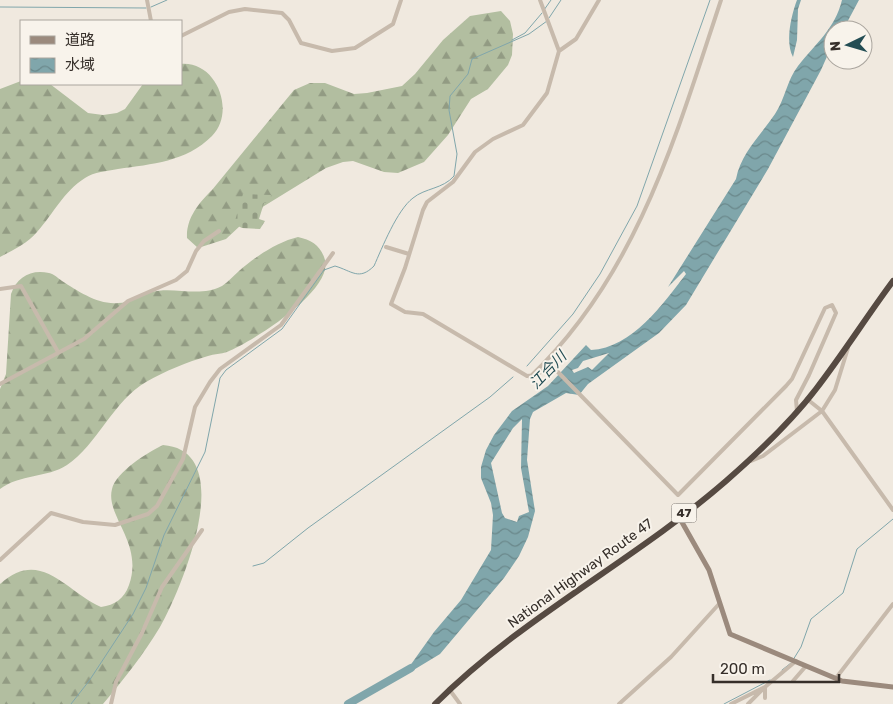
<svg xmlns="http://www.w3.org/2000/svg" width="893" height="704" font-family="Rubik,'Noto Sans JP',sans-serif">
	<defs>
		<pattern id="forest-firs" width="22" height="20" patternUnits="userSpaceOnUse" patternTransform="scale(1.25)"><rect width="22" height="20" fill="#b2bea0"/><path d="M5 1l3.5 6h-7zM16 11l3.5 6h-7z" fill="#929b83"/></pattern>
		<pattern id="cemetery-stones" width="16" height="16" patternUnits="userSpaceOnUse" patternTransform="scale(1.25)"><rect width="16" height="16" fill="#b2bea0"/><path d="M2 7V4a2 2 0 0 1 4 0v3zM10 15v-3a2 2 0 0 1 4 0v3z" fill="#929b83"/></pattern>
		<pattern id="water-waves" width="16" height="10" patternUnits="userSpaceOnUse" patternTransform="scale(1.25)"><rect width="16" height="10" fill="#80a6ab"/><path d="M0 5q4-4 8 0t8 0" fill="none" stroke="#6a888b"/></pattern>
	</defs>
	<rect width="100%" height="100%" fill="#f0e9df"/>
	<path fill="url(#forest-firs)" d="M501,11L510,21L513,34L512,55L508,65L488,89L471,99L448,135L424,162L398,173L384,172L353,161L343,162L326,168L256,211L226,239L198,248L187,238C186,218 199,203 212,190L294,90L310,83H325L354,94L367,93L402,86L415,74L443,40L470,16Z
		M181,64C217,61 236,112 212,136C186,162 152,164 118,169C107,171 94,172 85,178C63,192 54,213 37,232C28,243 13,250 0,257V89L21,81V84H50L88,113L103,115L117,113L125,109L143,84H181Z
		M298,237C312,240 321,246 325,260C333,291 252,342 227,352C221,354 214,354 208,356C187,362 165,371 146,382C114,400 97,445 67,465C47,478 20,474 0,489V389L6,374L11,294C17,277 31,269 49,273C54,274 58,278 62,281C78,291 98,305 118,303C130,303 140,295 151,292C175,286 199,298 222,286C228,282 233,276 239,271C255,257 277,242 298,237Z
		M163,445C240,451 181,590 160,627C144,654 123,680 103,704H0V584C41,547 66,592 101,607C115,605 124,599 129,585C144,543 105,516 112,489C116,472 148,452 163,445Z"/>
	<path fill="url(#cemetery-stones)" d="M243,194L271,195L269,203H264L259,219L265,221L260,229L242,228L234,224Z"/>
	<path fill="url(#water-waves)" fill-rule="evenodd" d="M797,0H801L798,9L797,40L793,57C785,42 791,16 797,0Z
		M842,0H859L843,30H833V43L821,70L768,169L686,305L659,333L588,384L579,395L566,393L533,412L530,419L527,460L535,511L528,537L519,556L504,578L440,654L402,677L434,632L461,600L491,550L493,515L491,503L481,478V467L486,450L494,435L512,411L548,386L586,345L591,350C632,348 663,304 686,274L684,271L668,287L736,179C741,153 761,135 775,114C785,99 787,80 798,66C815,44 835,29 842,0ZM609,353L592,370L588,367L574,373L572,370L578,368L583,361ZM522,419L521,468L529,512L519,516L517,522L505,518L502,513L491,463L513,428Z"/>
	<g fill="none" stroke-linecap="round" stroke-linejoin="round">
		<path stroke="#80a6ab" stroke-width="1" d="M0,7L146,8
			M151,7L167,0
			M544,10L551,0
			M549,18L561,0
			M512,40L525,33L542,13
			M527,366L573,314L600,274L637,206L710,0
			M253,566L264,563L308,528L490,397L513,377
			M793,660L801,647L811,619L843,593L857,549L893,519
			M782,670L791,663
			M71,704L89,681L133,614L146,588L164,535L205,452L220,378L226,370L282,329L324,270L335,266C352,271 359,281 374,266C382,248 397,210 413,198C425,188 443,189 454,176L457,154L449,110L450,96L468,74L472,59L529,34L547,21
			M724,704L770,680"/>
		<path stroke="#80a6ab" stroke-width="8" d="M348,704L411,668"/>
		<path stroke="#c7baac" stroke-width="4" d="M147,0L151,21
			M540,0L559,51L547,93L523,125L493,139L475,152L453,182L427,202L423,210L405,268L391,304L405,312L423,314L527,376L537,375L547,367L554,368L678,495L786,386L792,379L825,308L832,305L836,313L809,375L796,400L797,411
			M181,36L229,12L245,9L282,13L289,20L301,43L332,51L355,48L393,24L401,0
			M559,51L576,39L599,0
			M386,247L409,254
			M0,289L21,286L58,352
			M530,377C637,275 676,136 721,0
			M0,384L84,339L128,301L176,280L187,271L196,251L204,241L219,231
			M807,399L822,411L893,510
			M751,461L763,456L822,411L835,390L848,348
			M0,560L51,513L83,522L115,525L148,514L157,506L183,459L195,407L210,382L220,369L281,325L333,253
			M836,678L893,604
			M793,681L806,666
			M765,688V698
			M449,689L460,704
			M111,704L116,682L142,633L162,587L202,530
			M619,704L671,657L719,604
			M731,704L765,687L796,661
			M748,704L764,688"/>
		<path stroke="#9b8a7d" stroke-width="5" d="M679,517L709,570L730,634L842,681L893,687"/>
		<path stroke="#564a42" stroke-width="6" d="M435,704C522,617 634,561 726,481C758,453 790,423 816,389C843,354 867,316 893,281"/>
	</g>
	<g text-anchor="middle" stroke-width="4" stroke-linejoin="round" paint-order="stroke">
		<rect fill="#f8f3eb" stroke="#706a64" stroke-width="1" x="671.5" y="503.5" width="25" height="19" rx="4"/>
		<g font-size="12" font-weight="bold" fill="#362f2a">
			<text x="684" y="517">47</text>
		</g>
		<g font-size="14" fill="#362f2a" stroke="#f8f3eb">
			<text transform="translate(580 573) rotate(-36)" y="5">National Highway Route 47</text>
		</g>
		<g font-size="15" font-style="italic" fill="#234d54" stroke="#f8f3eb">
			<text transform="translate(548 370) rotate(-46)" y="5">江合川</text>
		</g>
	</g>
	<rect x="20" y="20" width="162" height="65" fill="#f8f3eb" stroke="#aaa59e"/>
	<rect x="30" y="36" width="25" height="8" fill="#9b8a7d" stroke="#aaa59e"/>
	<text x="65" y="45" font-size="15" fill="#362f2a">道路</text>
	<rect x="30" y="58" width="25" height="15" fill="url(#water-waves)" stroke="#aaa59e"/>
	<text x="65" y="70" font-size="15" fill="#362f2a">水域</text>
	<g transform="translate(848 45) rotate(265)"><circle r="24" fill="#f8f3eb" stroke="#aaa59e"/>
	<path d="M0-4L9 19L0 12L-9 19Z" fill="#234d54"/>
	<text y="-8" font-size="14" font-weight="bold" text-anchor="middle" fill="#362f2a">N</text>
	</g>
	<path d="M713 674v8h126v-8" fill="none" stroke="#362f2a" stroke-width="2.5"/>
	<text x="720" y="674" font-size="15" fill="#362f2a" stroke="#f8f3eb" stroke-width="4" paint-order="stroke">200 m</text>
</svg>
